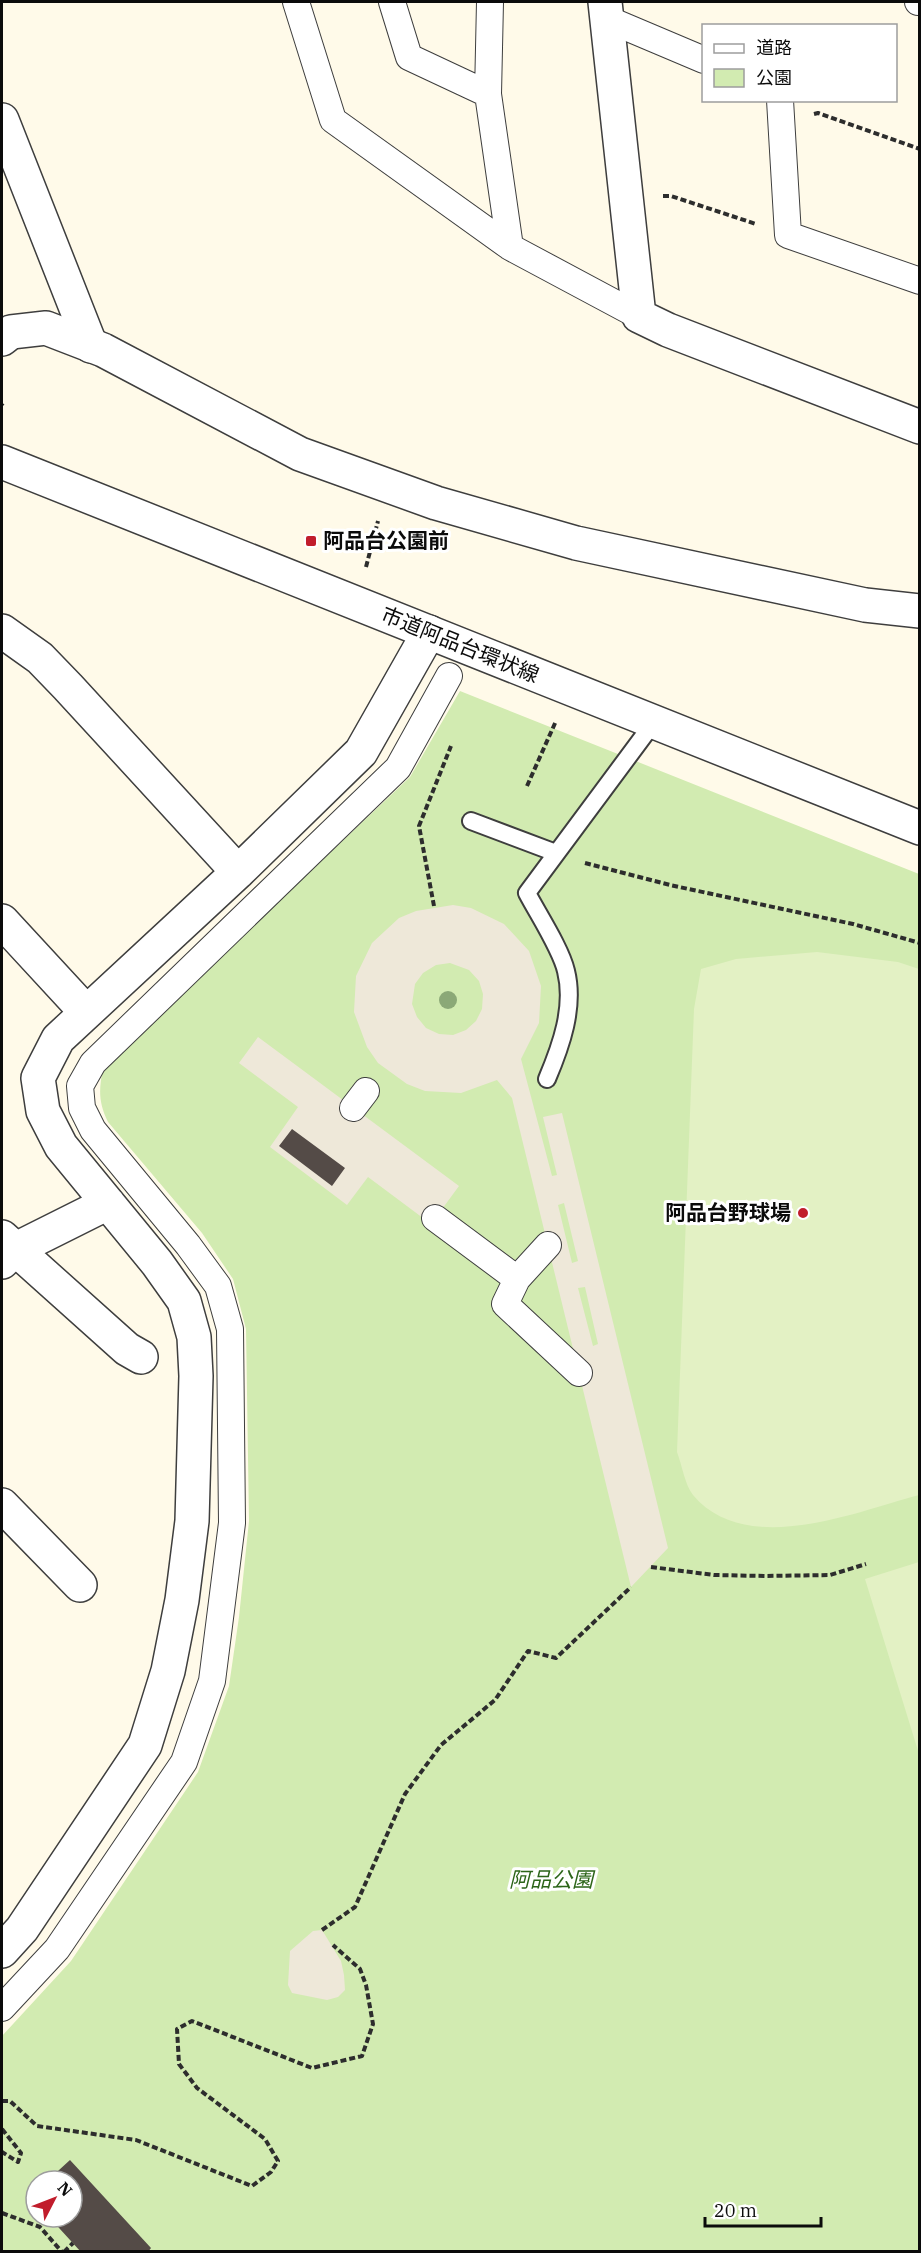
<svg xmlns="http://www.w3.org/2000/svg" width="921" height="2253" font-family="'IBM Plex Serif','Noto Sans JP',serif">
	<rect width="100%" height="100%" fill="#fffae9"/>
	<path fill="#d2ebb1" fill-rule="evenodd" d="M460,691L919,874V2251H4L2,2249V2036L71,1961L198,1772L229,1686L239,1617L249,1521L246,1329L233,1279L202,1233L108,1122C98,1102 99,1089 103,1068L410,777ZM36,2181H72V2217H36Z"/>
	<path fill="#e3f1c4" d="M817,952L898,962L919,969V1495C855,1512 746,1558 693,1495C685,1485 682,1465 677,1452L694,1009L701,969L736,959Z
		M919,1562H920L919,1754L865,1579Z"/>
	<path fill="#eee8d9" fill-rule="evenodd" d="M453,905L471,908L504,924L529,951L541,986L539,1023L521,1059L552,1176L557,1175L543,1117L562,1113L668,1548L631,1587L512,1098L497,1080L461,1093L425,1091L407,1084L378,1063L367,1047L354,1012L356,976L372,943L399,918L416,911ZM450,963L469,970L479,981L483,994L482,1009L476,1021L466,1030L453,1035L439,1034L426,1028L417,1017L412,1004L415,984L423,973L436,965ZM564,1203L578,1261L572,1263L558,1205ZM585,1287L598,1344L593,1346L578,1288Z
		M258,1037L459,1186L431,1224L368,1177L347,1205L270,1147L298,1107L239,1063Z
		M322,1930L341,1961L344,1975L345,1990L338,1997L327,2000L292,1993L288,1985L290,1951L313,1931Z"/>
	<path fill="#544b47" d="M292,1129L345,1168L332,1186L279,1146Z
		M70,2160L151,2248L148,2252H81L49,2217H72V2181H47Z"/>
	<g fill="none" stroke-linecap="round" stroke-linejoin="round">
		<defs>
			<path id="service" d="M471,821L556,853
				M547,1079C561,1046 575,1007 566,971C561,949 538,914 527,893L654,722"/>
			<path id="pedestrian" d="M296,2L333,120L510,247L639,316
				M392,2L409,57L488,94L510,247
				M918,2H920
				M607,19L704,60
				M488,94L490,2
				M780,100L788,235L920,281
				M353,1108L366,1091
				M435,1218L517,1279
				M548,1245L517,1279L505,1304L579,1373
				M2,2008L57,1949L184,1762L212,1681L232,1523L230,1329L218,1286L188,1245L93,1130L82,1108L80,1086L93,1063L398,768L449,676"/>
			<path id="minor" d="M605,2L639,316L668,330L920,427
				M2,120L91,346
				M2,631L40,658L68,687L238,872
				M2,921L86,1012
				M2,1237L127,1349L141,1357
				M2,1262L14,1250L108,1203
				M2,1505L80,1585
				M2,1951L22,1929L145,1745L168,1671L182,1600L192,1521L196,1376L194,1337L184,1301L157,1263L61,1146L43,1111L38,1078L58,1039L238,872L361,752L429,632"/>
			<path id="tertiary" d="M2,339L11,332L46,328L103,350L300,454L436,503L576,543L865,605L920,611
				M2,462L920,828"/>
		</defs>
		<use href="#service" stroke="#3e3e3e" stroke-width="20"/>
		<use href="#pedestrian" stroke="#3e3e3e" stroke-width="28"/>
		<use href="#minor" stroke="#3e3e3e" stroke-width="36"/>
		<use href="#tertiary" stroke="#3e3e3e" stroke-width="36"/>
		<path stroke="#2d2d2d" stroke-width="4" stroke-dasharray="6 3" stroke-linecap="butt" d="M814,114L818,113L920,149
			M663,196H671L756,224
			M2,405L3,406
			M366,567L378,521
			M527,786L556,721
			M585,863L670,885L853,924L920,943
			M434,906L419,826L451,746
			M651,1567L714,1575L765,1576L830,1575L866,1564
			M322,1930L355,1907L405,1794L441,1745L495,1700L528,1651L556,1658L631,1587
			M2,2101H10L37,2126L136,2140L252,2186L271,2172L278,2161L265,2139L197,2088L179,2064L177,2029L192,2021L312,2068L362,2056L373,2024L366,1985L360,1969L333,1945
			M2,2129L21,2153L18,2162L2,2152
			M2,2213L40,2227L62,2252
			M64,2252L73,2243"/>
		<use href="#service" stroke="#fff" stroke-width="16"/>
		<use href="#pedestrian" stroke="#fff" stroke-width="26"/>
		<use href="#minor" stroke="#fff" stroke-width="33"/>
		<use href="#tertiary" stroke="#fff" stroke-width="33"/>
	</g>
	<circle fill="#8ba877" cx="448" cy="1000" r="9"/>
	<g fill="#c11d2c" stroke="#fff" stroke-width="2">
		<rect x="305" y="535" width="12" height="12" rx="3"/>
		<circle cx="803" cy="1213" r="6"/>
	</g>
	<g text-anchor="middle" stroke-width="6" stroke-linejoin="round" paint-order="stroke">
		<g font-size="21" font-weight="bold" fill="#0b0b0b" stroke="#fff" text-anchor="start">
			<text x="323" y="548">阿品台公園前</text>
			<text x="791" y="1220" text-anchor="end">阿品台野球場</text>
		</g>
		<g font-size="21" fill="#0b0b0b" stroke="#fff">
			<text transform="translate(460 645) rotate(22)" y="7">市道阿品台環状線</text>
		</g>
		<g font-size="21" font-style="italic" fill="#2c6519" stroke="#fff">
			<text x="551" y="1887">阿品公園</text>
		</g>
	</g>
	<rect width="921" height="2253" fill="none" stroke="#0b0b0b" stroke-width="6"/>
	<rect x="702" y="24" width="195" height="78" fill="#ffffff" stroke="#9d9d9d" stroke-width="1.5"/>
	<rect x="714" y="44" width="30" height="9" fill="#ffffff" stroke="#9d9d9d" stroke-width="1.5"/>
	<text x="756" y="54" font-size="18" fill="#0b0b0b">道路</text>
	<rect x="714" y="69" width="30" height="18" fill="#d2ebb1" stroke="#9d9d9d" stroke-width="1.5"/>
	<text x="756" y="84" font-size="18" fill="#0b0b0b">公園</text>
	<g transform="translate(54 2199) rotate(48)"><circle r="28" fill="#ffffff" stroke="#9d9d9d" stroke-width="1.5"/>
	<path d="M0-4.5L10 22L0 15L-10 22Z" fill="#c11d2c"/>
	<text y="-9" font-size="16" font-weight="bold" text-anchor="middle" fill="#0b0b0b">N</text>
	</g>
	<path d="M705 2217v9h116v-9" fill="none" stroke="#0b0b0b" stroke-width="3"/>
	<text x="714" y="2217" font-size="18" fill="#0b0b0b" stroke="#ffffff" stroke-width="4.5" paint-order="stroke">20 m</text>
</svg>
